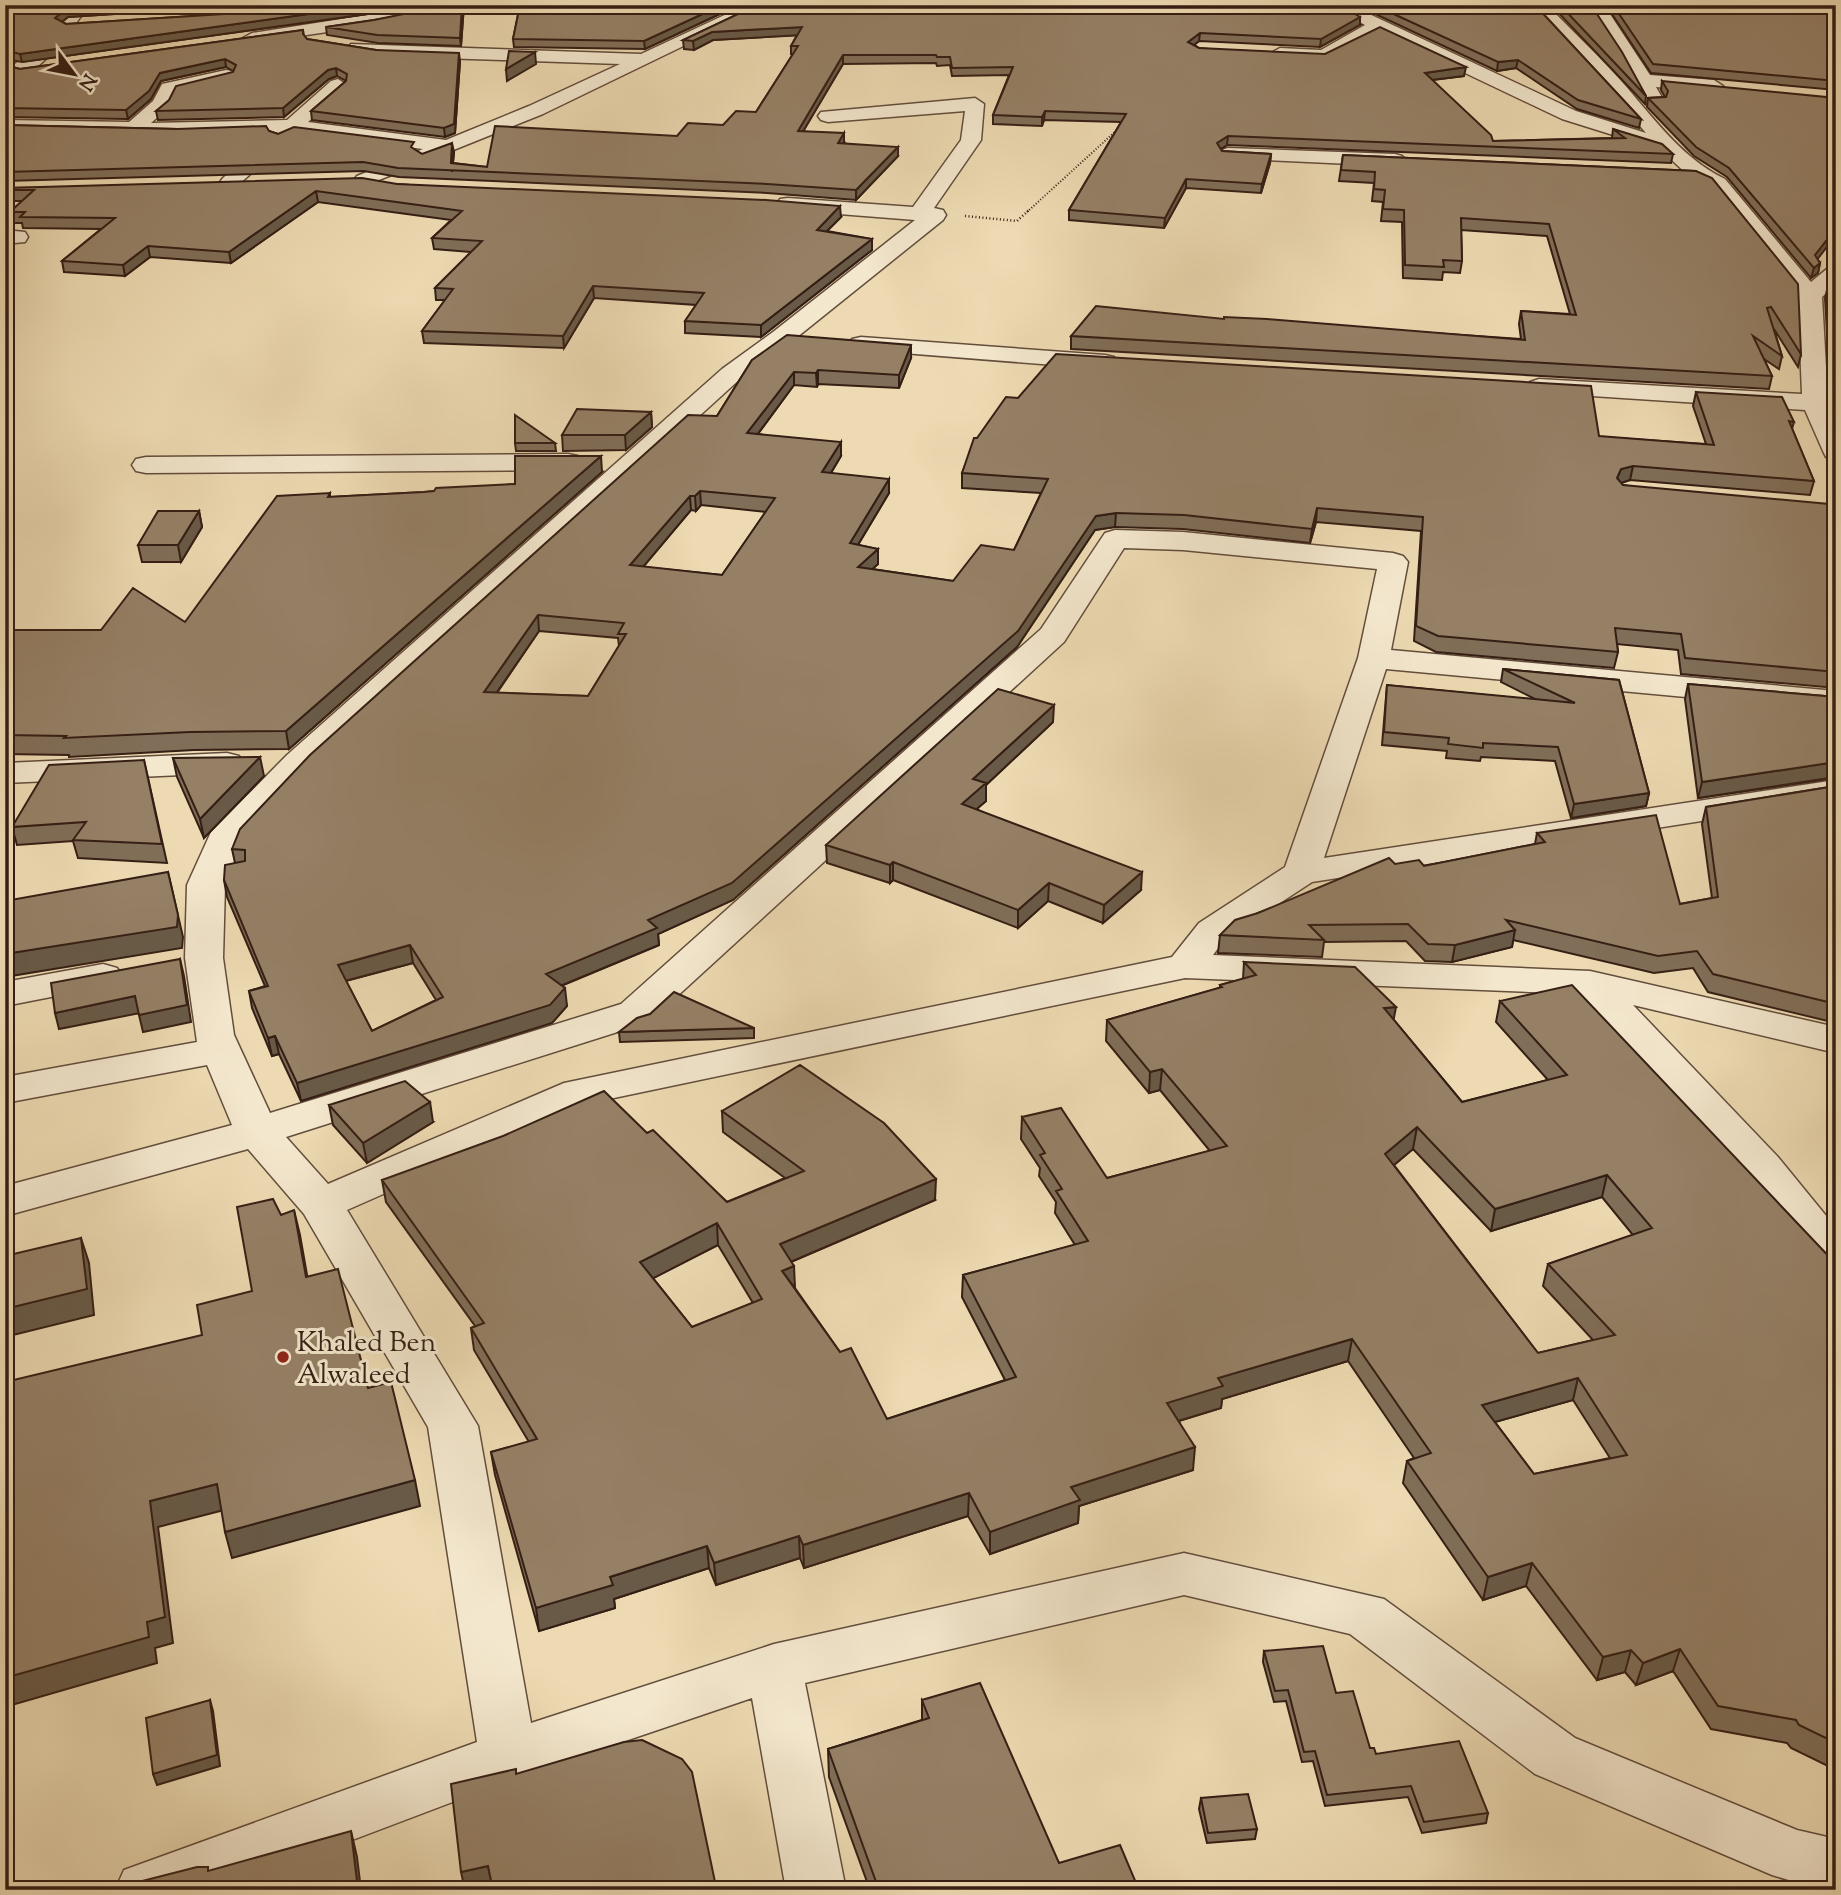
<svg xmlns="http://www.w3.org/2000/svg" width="1841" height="1895" font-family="'Sorts Mill Goudy',serif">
	<rect width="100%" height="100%" fill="#eddab2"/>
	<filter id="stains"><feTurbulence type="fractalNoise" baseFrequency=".00286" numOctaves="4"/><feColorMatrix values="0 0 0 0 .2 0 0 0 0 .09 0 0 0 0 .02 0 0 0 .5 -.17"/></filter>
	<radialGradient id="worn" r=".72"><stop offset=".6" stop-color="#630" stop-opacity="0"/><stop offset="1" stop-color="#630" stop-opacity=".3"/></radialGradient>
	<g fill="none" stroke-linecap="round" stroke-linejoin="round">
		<defs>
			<path id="minor" d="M72,5H89C71,31 37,78 5,85V72L41,43Z
				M430,5H458L456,9L416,19L252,43L243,38L252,33Z
				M746,5H768L543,114L364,186L357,184L354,180L357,176L423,149L296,133L237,186H223L220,182L223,178L274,132L179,135L5,132V120L129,122L153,101L162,84L226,70L232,71L235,75L232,79L176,92L168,108L151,123L287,120L331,81L338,79L347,85L345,89L308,122L446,140L529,106L620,64L378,56L351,52L348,48L351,44L641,54Z
				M1328,5H1350L1576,111L1646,133L1599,78L1529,5H1547C1568,27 1591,48 1612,71C1647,108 1678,157 1725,179L1811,282L1828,268L1836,266V285L1822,297L1828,403L1836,420V459L1826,457L1823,451L1805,410L1530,392L1526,387L1530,382L1539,379L1802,394L1798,296L1711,187L1691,178L1661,150L1562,119L1379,32L1324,60L1274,57L1271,53L1280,48L1321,50L1365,25Z
				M1587,5H1604L1650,75L1714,80L1723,86L1714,92L1656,87L1664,101L1662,105H1648L1623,59Z
				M975,98L984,104L981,140L934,208L943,210L946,215L943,220L791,342L740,379L311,769L241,844L225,885L223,958L234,1035L270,1113L621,1004L1041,629L1105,533L1115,530L1183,532L1393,553L1403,556L1408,562L1391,650L1836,691V711L1386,669L1324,858L1836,780V800L1312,882L1225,939L1213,955L1590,971L1836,1027V1053L1633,1005L1778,1157L1836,1228V1276L1820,1271L1748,1177L1579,994L1185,978L590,1103L347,1210L478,1426L531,1723L774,1644L1184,1553L1384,1599L1575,1738L1797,1830L1836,1839V1890H1821L1772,1875L1535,1774L1350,1634L1184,1595L805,1683L846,1890H786L752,1698L516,1778L220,1890H115L124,1870L477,1742L428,1427L304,1214L248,1149L5,1216V1186L232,1125L207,1065L5,1103V1077L197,1042L185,958L187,885L211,832L287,755L722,369L773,332L915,220L788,210L780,209L777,204L780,199L788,198L913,207L961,140L965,111L828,122L821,120L818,116L821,112ZM1124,548L1183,550L1377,569L1358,658L1285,867L1199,923L1172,957L564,1083L328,1184L286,1137L649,1022L1064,642Z
				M1228,148L1395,154L1402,156L1405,160L1402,164L1395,166L1221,158L1218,154L1221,150Z
				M5,230L25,232L28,237L25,242L5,244Z
				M861,337L1105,355L1114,357L1117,362L1114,367L1105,369L852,349L849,344L852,339Z
				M568,454L578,456L582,462L578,468L568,470L146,473L136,471L132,465L136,459L146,457Z
				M227,753L239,756L244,763L239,770L227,773L5,783V763Z
				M103,964L117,968L123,976L117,984L5,1006V982Z"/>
		</defs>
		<use href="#minor" stroke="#634d3c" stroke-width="3"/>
		<path stroke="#351e14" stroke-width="2" stroke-dasharray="1 2" stroke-linecap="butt" d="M1027,212L1117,130"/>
		<path stroke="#351e14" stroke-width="2.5" stroke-dasharray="1 2.5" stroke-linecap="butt" d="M965,216L1017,221L1029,210"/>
		<use href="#minor" fill="#f3e7cd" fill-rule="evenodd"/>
	</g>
	<path fill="#806e58" stroke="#351e14" stroke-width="2" fill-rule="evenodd" d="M5,5H254L68,17L62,22L66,24L273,11L274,8L269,5H412L375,13L22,62L5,59Z
		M464,5L461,46L378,43L327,35L326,27L374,20Z
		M520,5H739L645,49L514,47L513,39Z
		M757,5L1360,25L1320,47L1199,41L1194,45L1199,48L1464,76L1432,80L1493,141L1612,138L1613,129L1673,154L1671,163L1227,145L1221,150L1222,151L1271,154L1270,163L1261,193L1186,188L1164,228L1069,220V210L1121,122L1044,120L1042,126L993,124V115L1009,75L952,76L950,65L937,66L936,63L843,64L803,131L844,142L843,143L898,156L856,200L767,193L399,177L364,171L5,181V125L269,131L278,134L415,150L422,154L454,152L453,163L487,167L677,136L723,125L756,112L793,54H791V46L797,35L713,40L694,50L684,49L683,40Z
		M1356,5H1535L1641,119L1639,128L1577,109L1516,68L1497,71Z
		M1551,5H1591L1646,96L1645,104Z
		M1606,5H1799L1809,11L1836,10V90L1651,73Z
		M303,30L304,36L307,39L376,50L460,61L455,133L445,137L312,120L311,111L346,81L337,76L329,79L284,117L158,120L156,111L233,72V71L226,67L161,81L151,99L128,119L5,117V65L20,69Z
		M1662,81L1817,259L1820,263L1818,273L1811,278L1727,177L1694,156L1647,107L1648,98L1665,97L1661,90Z
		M1343,155L1696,171L1801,354L1798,367L1774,329L1782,356L1779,369L1764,359L1772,376L1769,389L1071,349V336L1224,319L1521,339L1519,324L1521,311L1570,314L1547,236L1461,230L1462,261L1460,273L1443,272L1442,280L1403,278L1402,222L1381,221L1383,202L1372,201L1374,183L1339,181Z
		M397,184L841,217L827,231L872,239V250L761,337L685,333V321L696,305L594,298L564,348L424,343L422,331L445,300H436L435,288L471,252L434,249L432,238L451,220L318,202L231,263L150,257L125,276L64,272L62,261L101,229L23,228L22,223H12L10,212L22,201H5V188Z
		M1836,280V406L1831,402L1825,298L1829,282Z
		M911,358L899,388L818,384L817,387L794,385L758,434L841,456L831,473L889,493L858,545L878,549V564L872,569L953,581L1014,550L1041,493L962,488V473L977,438L1018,398L1706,444L1693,406L1696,392L1794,422L1792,429L1814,481L1810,495L1630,480L1621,483L1623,485L1836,525V688L1681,674L1678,650L1617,644L1618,652L1614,668L1436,652L1414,641L1421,531L1316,522L1310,543L1183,529L1115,527L1095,530L1017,647L733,900L658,934L659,945L561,986L567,1006L552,1023L301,1101L279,1054L272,1056L252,1008L249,991L265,986L227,897L224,880L235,863L232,849L717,416L752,360ZM701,505L766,512L722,575L643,567L691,510L696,511ZM539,631L618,638L619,646L588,696L497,693ZM413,963L436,1000L372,1031L346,981Z
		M651,412L652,427L626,450L563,451L562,435Z
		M515,443H555L556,451H516Z
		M602,472L289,749L194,750L69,757V755L5,754V630H101L185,622L330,493V497L424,492L515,484Z
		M199,511L202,527L181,562H142L138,545Z
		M1503,669L1619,680L1649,793L1646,806L1571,818L1555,761L1481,757L1480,761L1446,758L1447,751L1382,745L1387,685L1537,700L1501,682Z
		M1688,684L1836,697V778L1698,798L1685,699Z
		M1053,722L986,785V801L976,809L1141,890L1103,923L1048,901L1018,928L893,880L890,883L827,863L826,845Z
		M173,758L264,776L204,838L177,777Z
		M144,760L167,863L78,858L73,841L17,845L12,827Z
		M1836,786V1023L1708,992L1693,968L1654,973L1513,940L1512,947L1452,962L1425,961L1406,941L1324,942L1322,957L1218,953L1220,935L1258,913L1395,864L1424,866L1535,844L1537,833L1680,904L1712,898L1702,824L1706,807Z
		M1244,962L1394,1020L1462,1102L1548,1080L1496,1022L1500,1001L1836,1264V1770L1791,1748L1787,1743L1711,1729L1673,1671L1636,1685L1625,1672L1597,1680L1526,1586L1483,1600L1403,1483L1407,1461L1414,1458L1348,1361L1222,1399L1221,1408L1179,1421L1193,1470L1079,1506L1078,1523L990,1554L968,1516L804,1568L800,1558L716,1585L709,1568L614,1599L615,1608L539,1631L495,1475L491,1452L529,1442L474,1350L471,1328L475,1326L386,1202L382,1180L647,1133L727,1202L785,1178L723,1132L722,1111L935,1200L791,1262L795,1288L887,1419L1005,1380L962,1297L963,1275L1075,1245L1055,1213L1056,1202L1039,1176L1040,1168L1021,1139L1022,1117L1107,1178L1210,1151L1160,1090L1149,1093L1106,1041L1107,1020L1220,988V985L1243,979ZM1413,1149L1491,1231L1602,1197L1633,1235L1548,1264L1543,1286L1593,1340L1538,1353L1394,1165ZM718,1245L753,1303L692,1327L653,1278ZM1573,1400L1610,1458L1534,1474L1495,1422Z
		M754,1028V1038L620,1042L619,1032Z
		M329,1105L433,1122L367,1163L333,1125Z
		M1264,1651L1336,1693L1370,1748L1376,1754L1488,1813L1486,1823L1422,1833L1408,1797L1325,1806L1313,1761L1302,1762L1286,1701L1274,1702L1263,1662Z
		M922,1700L1059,1863L1139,1890H870L829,1777L828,1749L922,1720Z
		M1201,1798L1257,1829L1255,1839L1207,1843L1199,1809Z"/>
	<path fill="#685a47" stroke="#351e14" stroke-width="2" d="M130,5H254L68,17L57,26L55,18L66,9Z
		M373,5H412L375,13L22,62L20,54Z
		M462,5H464L461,46L460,38Z
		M722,5H739L645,49L644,41Z
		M1360,17V25L1320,47L1321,39Z
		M802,27L803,35L713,40L694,50L693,41L712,32Z
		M1200,33L1199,41L1188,50V42Z
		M535,52L536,64L507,81L506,69Z
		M459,53L460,61L455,133L445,137L444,128Z
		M843,55V64L798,140V131Z
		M225,59L226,67L161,81L151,99L128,119L126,110L160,73Z
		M1518,60L1516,68L1497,71L1498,62Z
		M1466,67L1464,76L1423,81L1425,73Z
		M336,68L337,76L329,79L284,117L283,108L328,70Z
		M1045,111L1044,120L1042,126V117Z
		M844,133V142L838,152V143Z
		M1228,136L1227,145L1216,152L1217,143Z
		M452,143L454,152L452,172L451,163Z
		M898,147V156L856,200V190Z
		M1271,154L1270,163L1261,193L1262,184Z
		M1186,179V188L1164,228L1165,218Z
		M316,191L318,202L231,263L229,252Z
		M840,206L841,217L817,241V230Z
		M1836,228V235L1813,265L1815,255Z
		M872,239V250L761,337V325Z
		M148,246L150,257L125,276L123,265Z
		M1820,263L1818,273L1811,278L1814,268Z
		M593,286L594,298L564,348L563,336Z
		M911,345V358L899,388V375Z
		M818,370V384L817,387L816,373Z
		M794,372V385L748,447L747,433Z
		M651,412L652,427L626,450L625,435Z
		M841,442V456L823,486L822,472Z
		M601,456L602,472L289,749L286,731Z
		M1633,466L1630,480L1618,484L1617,478L1621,469Z
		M889,479V493L850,558V543Z
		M700,491L701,505L696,511L695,496Z
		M690,496L691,510L632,580L630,565Z
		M1317,508L1316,522L1310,543L1312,529Z
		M199,511L202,527L181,562L178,545Z
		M1116,513L1115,527L1095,530L1017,647L733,900L658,934L659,945L548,991L546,974L648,920L1096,516Z
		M878,549V564L858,582V567Z
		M538,615L539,631L486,708L484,692Z
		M1054,705L1053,722L986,785V801L962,822V804L973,779Z
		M260,757L264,776L204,838L200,819Z
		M1836,762V777L1698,798L1702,782Z
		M1649,793L1646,806L1571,818L1574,804Z
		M893,862V880L890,883V865Z
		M168,872L183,937L182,948L5,977V954Z
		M1142,872L1141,890L1103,923L1104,905Z
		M1049,883L1048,901L1018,928V910Z
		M1515,930L1512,947L1452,962L1455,945Z
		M410,945L413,963L341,982L338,965Z
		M180,959L184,976L191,1022L143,1032L139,1015Z
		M565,988L567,1006L552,1023L301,1101L297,1083Z
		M135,996L140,1013L59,1029L55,1013Z
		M1396,1007L1392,1028L1384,1008Z
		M275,1036L279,1054L272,1056L268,1038Z
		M1162,1069L1160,1090L1149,1093L1150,1072Z
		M430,1102L433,1122L367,1163L363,1143Z
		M1417,1127L1413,1149L1382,1175L1385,1154Z
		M1607,1175L1602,1197L1491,1231L1495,1209Z
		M936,1179L935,1200L781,1266L780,1244Z
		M294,1210L300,1235L312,1303L306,1277Z
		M717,1223L718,1245L642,1284L640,1262Z
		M81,1238L89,1263L94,1315L5,1337V1309Z
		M794,1266L795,1288L782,1271Z
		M1352,1339L1348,1361L1222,1399L1221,1408L1165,1425L1167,1403L1218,1378Z
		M1578,1378L1573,1400L1477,1427L1482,1405Z
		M1195,1447L1193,1470L1079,1506L1078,1523L990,1554V1532L1071,1487Z
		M415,1480L420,1506L232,1558L225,1532Z
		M217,1484L224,1510L158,1527L173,1643L155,1648L157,1663L5,1707V1678L147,1622L150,1501Z
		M969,1493L968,1516L804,1568L803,1545Z
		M799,1536L800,1558L716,1585L714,1563Z
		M707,1546L709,1568L614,1599L615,1608L539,1631L536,1608L610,1577Z
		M1532,1563L1526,1586L1483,1600L1488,1577Z
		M1680,1649L1673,1671L1636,1685L1643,1663Z
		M1631,1650L1625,1672L1597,1680L1603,1657Z
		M210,1700L213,1711L220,1766L157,1785L153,1774Z
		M351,1831L357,1857L361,1890H358Z
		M488,1866L493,1890H465L461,1872Z"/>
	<path fill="#958066" stroke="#351e14" stroke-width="2" fill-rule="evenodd" d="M5,5H130L66,9L55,18L66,24L273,11L276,5H374L20,54L5,50Z
		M448,5H462L460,38L377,35L326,27L374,20Z
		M520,5H722L644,41L513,39Z
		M757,5H1340L1360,17L1321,39L1200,33L1188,42L1199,48L1325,54L1380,27L1466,67L1425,73L1491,135L1493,141L1625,138L1613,129L1662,144L1673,154L1228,136L1217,143L1222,151L1271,154L1262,184L1186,179L1165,218L1069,210L1126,114L1045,111L1042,117L993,115L1013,67L952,68L950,57H937L936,55H843L798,131L844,133L838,143L898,147L856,190L767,184L398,168L363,162L5,172V125L177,129L266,126L269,131L278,134L294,127L414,142L411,147L422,154L452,143L451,163L487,167L495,126L677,136L688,123L723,125L736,111L756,112L798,46H791L802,27L712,32L693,41L683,40Z
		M1374,5H1535L1641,119L1578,100L1518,60L1498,62Z
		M1560,5H1591L1622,52L1646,96Z
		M1613,5H1799L1809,11L1836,10V81L1653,64Z
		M303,30V34L307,39L376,50L459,53L454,124L444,128L311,111L346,81L347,74L336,68L328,70L283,108L156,111L169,100L176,86L233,72L236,65L225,59L160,73L149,91L126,110L5,108V65L20,69Z
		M509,51L535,52L506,69Z
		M1662,81L1836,98V228L1815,255L1820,263L1814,268L1729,168L1696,147L1648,98L1666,97L1668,91Z
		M1343,155L1696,171L1712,178L1798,284L1801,354L1771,307L1767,308L1782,356L1753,336L1772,376L1071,336L1096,306L1224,319V317L1267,319L1525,340L1521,311L1576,315L1549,224L1461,218L1462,261L1443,260L1444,267L1405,265L1404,210L1383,209L1385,190L1374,189L1375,172L1341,170Z
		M362,178L397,184L766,200L840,206L817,230L872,239L761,325L685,321L704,293L593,286L563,336L422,331L453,289L435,288L482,241L432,238L462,211L316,191L229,252L148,246L123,265L62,261L115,218L20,217L25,212H10L34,190H5V188Z
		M1834,277L1836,280V385L1829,282Z
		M787,335L911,345L899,375L818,370L816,373L794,372L747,433L841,442L822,472L889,479L850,543L878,549L858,567L953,581L981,545L1014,550L1048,479L962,473L974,438H977L1006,397L1018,398L1056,354L1591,386L1599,436L1714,445L1696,392L1782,397L1794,422L1789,421L1814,481L1633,466L1621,469L1617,478L1623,485L1829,504L1836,525V672L1685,658L1681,634L1615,628L1618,652L1438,636L1416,626L1423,517L1317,508L1312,529L1184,515L1116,513L1096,516L1018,631L732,883L648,920L657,928L546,974L565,988L550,1005L297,1083L275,1036L268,1038L249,991L268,986L224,880L225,865L245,861V850L232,849L240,829L310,755L688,415L717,416L752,360ZM700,491L775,498L722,575L630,565L690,496H695ZM538,615L624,623L618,634H626L588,696L484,692ZM410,945L443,997L372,1031L338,965Z
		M577,409L651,412L625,435H562Z
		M515,415L555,443H515Z
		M515,456H601L286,731L190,732L64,738L66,736L5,735V630H101L133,588L185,622L277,496L330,493L328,497L424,492L434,491L436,488L515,484Z
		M158,511H199L178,545H138Z
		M1503,669L1619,680L1649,793L1574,804L1558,747L1483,743V748L1448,744L1449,738L1384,732L1387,685L1575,703Z
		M1688,684L1836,697V762L1702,782Z
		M998,689L1054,705L973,779L986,783L962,804L1142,872L1104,905L1049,883L1018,910L893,862L890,865L826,845Z
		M260,757L200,819L173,758Z
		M144,760L162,844L73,840L86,822L12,827L49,765Z
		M1836,786V1004L1713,974L1697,951L1658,956L1506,920L1515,930L1455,945L1428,944L1408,924L1309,925L1324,940L1220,935L1235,920L1258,913L1389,858L1395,864L1419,860L1424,866L1545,842L1537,833L1656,815L1680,904L1718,897L1706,807Z
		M168,872L178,915L177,927L5,954V901Z
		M180,959L187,1005L139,1015L135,996L55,1013L51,983Z
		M1244,962L1355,967L1396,1007L1384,1008L1462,1102L1567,1075L1500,1001L1572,985L1836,1264V1743L1799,1725L1796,1720L1718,1706L1680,1649L1643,1663L1631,1650L1603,1657L1532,1563L1488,1577L1407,1461L1431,1453L1352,1339L1218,1378L1223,1386L1167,1403L1195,1447L1071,1487L1080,1500L990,1532L969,1493L803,1545L799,1536L714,1563L707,1546L610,1577L613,1585L536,1608L491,1452L537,1439L471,1328L484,1323L382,1180L503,1136L604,1091L647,1133L653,1130L727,1202L804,1171L722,1111L800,1065L884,1123L936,1179L780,1244L794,1266L782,1271L840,1352L851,1348L887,1419L1016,1377L963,1275L1088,1241L1056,1191L1062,1189L1040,1155L1045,1153L1022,1117L1061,1108L1107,1178L1227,1146L1162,1069L1150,1072L1107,1020L1222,987L1220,985L1256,975ZM1417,1127L1495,1209L1607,1175L1652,1228L1548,1264L1615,1335L1538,1353L1385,1154ZM717,1223L762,1299L692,1327L640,1262ZM1578,1378L1627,1455L1534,1474L1482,1405Z
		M674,992L754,1028L619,1032L637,1018L650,1014Z
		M405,1081L430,1102L363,1143L329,1105Z
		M273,1199L281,1215L294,1210L306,1277L338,1269L368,1388L391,1382L415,1480L225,1532L217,1484L150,1501L165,1617L147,1622L149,1637L5,1678V1382L202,1335L197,1305L252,1291L237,1207Z
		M81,1238L87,1289L5,1309V1256Z
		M1323,1646L1336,1693L1353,1691L1370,1748H1374L1376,1754L1459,1741L1488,1813L1424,1822L1411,1786L1327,1795L1315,1751L1304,1752L1288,1690L1275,1691L1264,1651Z
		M980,1683L1059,1863L1120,1845L1139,1890H879L828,1749L929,1718L922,1700Z
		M210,1700L217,1755L153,1774L146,1718Z
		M642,1740L682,1759L692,1772L715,1882H717L719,1890H493L488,1866L461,1872L451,1784L516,1769V1774L624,1742Z
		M1248,1794L1257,1829L1208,1833L1201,1798Z
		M351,1831L358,1890H107L197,1867H208V1871Z
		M1711,1881L1715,1890H1611V1887Z"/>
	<circle fill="#8f2418" stroke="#f3e7cd" stroke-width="2.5" cx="283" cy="1357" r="7"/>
	<g text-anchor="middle" stroke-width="6" stroke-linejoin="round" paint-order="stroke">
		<g font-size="28" fill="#351e14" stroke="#f3e7cd" text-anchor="start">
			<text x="297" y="1351">Khaled Ben<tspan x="297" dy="32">Alwaleed</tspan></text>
		</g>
	</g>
	<rect width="1841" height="1895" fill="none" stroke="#eddab2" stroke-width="28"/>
	<rect x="7" y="7" width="1827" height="1881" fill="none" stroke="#351e14" stroke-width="3.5"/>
	<rect x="14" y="14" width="1813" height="1867" fill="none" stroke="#351e14" stroke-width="2"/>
	<g transform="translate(74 74) rotate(122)" stroke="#f3e7cd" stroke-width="5" paint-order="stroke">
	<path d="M0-5L12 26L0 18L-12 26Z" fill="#351e14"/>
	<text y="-10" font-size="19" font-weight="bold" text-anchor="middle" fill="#351e14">N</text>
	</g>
	<rect width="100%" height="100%" filter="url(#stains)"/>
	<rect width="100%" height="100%" fill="url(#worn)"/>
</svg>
